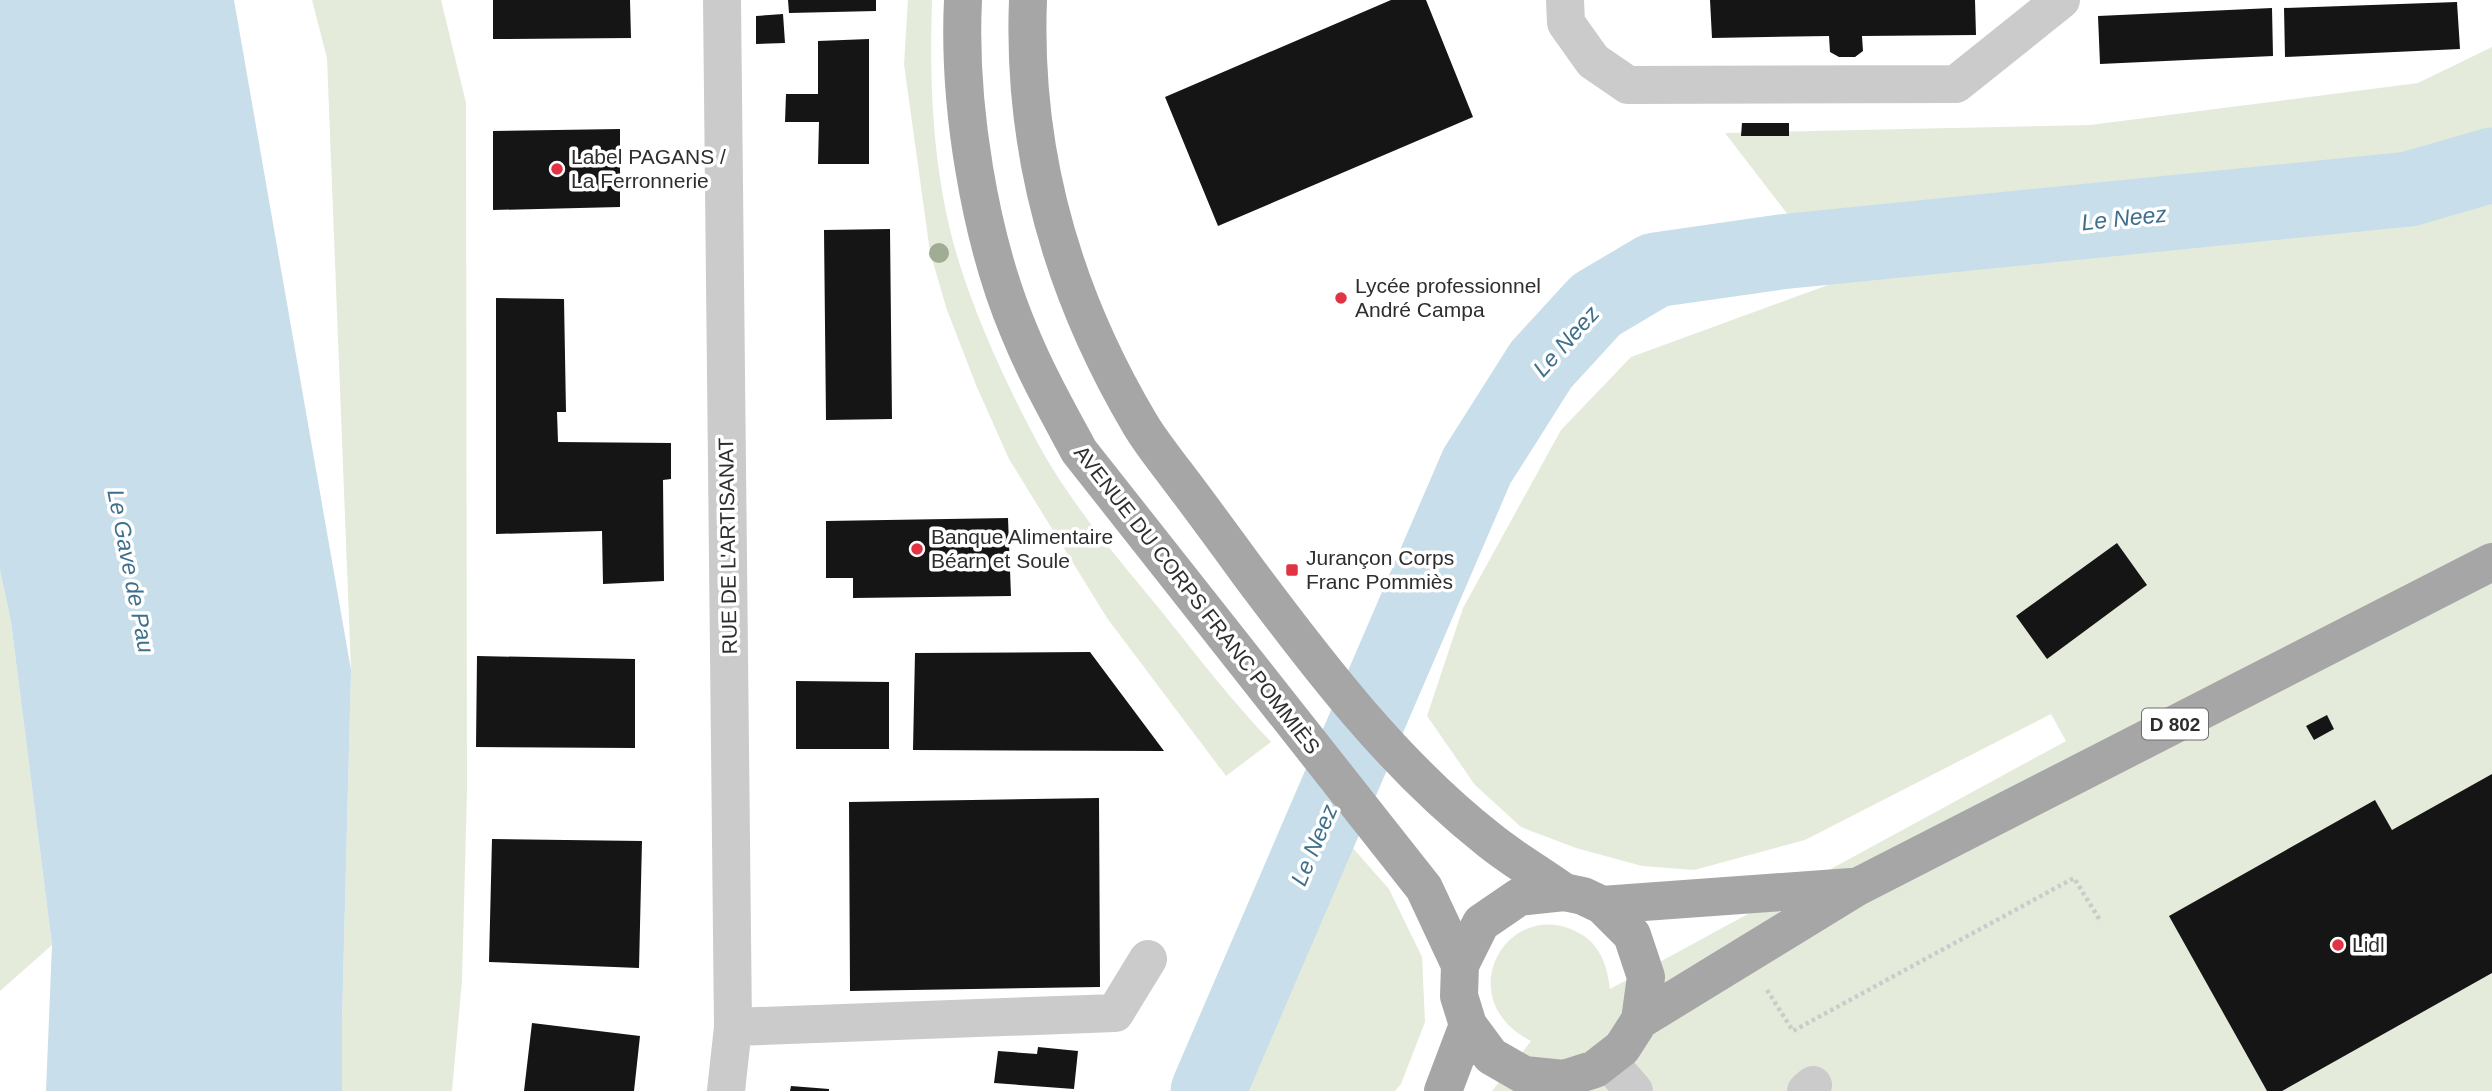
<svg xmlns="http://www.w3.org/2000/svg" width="2492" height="1091" font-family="Helvetica,sans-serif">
	<rect width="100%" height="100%" fill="#fff"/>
	<path fill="#e4ebdb" d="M312,0H441L466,103L467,791L462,980L452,1091H342V1022L351,670L327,58Z
		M908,0H932C929,87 933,178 959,262C978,324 1011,394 1042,451C1075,509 1120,561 1162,612C1197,656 1232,701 1271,742L1226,776L1107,618L1009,459L976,385L947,310L930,252L904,64Z
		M2492,47V1091H1492L1531,1041C1450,1000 1505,900 1573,930C1599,941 1607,963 1610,989L2066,741L2051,714L1805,840L1694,870L1642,866L1576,848L1521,827L1475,785L1427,716L1463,608L1561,430L1631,357L1839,281L1725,133L2090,125L2418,83Z
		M0,570L11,622L52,945L0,991Z
		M1344,838L1389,889L1422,957L1425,1022L1401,1084L1395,1091H1233Z"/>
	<path fill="#c8deea" d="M0,0H234L351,670L342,1022V1091H46L52,945L11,622L0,570Z"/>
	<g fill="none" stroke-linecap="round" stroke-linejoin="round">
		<path stroke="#c8deea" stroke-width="75" d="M1208,1091L1477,466L1541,365L1596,305L1655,270L1780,252L2409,189L2492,165"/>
	</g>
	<path fill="#151515" d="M493,0H630L631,38L493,39Z
		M788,0H876V11L789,13Z
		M1391,0H1426L1473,117L1218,226L1165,97Z
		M1710,0H1975L1976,35L1862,36L1863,51L1855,57H1839L1830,52L1829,36L1712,38Z
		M2457,2L2460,49L2285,57L2284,8Z
		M2272,8L2273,56L2100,64L2098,16Z
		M783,14L785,43L756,44V16Z
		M869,39V164H818L819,122H785L786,94H818V41Z
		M1742,123H1789V136H1741Z
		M620,129V207L493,210V131Z
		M890,229L892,419L826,420L824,230Z
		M496,298L564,299L566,412H557L558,442L671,443V479L663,480L664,581L603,584L602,531L496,534Z
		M1008,518L1011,596L853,598V578H826V521Z
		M2117,543L2147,585L2047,659L2016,616Z
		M1090,652L1164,751L913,750L915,653Z
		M477,656L635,659V748L476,747Z
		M796,681L889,682V749H796Z
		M2327,715L2334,729L2314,740L2306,726Z
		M2492,774V973L2282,1091H2267L2169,916L2375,800L2392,830Z
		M1099,798L1100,987L850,991L849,802Z
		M492,839L642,841L639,968L489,962Z
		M532,1023L640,1036L634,1091H524Z
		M1038,1047L1078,1051L1074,1089L994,1083L998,1051L1037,1054Z
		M791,1086L829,1089V1091H790Z"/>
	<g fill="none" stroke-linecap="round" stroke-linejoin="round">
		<path stroke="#cbcbcb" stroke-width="4.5" stroke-dasharray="3.5 3.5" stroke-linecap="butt" d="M1767,990L1793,1031L2074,878L2101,922"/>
		<path stroke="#cbcbcb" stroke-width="38" d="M722,0L733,1027L726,1091
			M1565,0L1566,23L1593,61L1628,85L1956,84L2061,0
			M733,1027L1115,1013L1148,959
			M1607,1060L1634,1091
			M1806,1091L1813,1085"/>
		<path stroke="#a6a6a6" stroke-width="38" d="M963,0C958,103 979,236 1019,331C1036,373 1058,412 1079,451L1424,888L1460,965
			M1028,0C1022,152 1063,294 1140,424C1150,441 1163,457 1175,473C1200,506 1225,540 1249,573C1320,668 1394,765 1488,839C1511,858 1539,874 1564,892
			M1602,905L1851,887
			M1640,1020L1857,887L2492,562
			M1443,1091L1468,1025
			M1547,1091L1564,1079L1595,1069L1622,1048L1640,1020L1646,977L1632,935L1602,905L1583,896L1564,892L1519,897L1481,923L1460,965L1459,996L1468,1025L1491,1056L1524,1075L1564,1079"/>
	</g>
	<circle fill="#a0ac94" cx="939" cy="253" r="10"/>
	<g fill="#e13343" stroke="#fff" stroke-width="2.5">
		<circle cx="557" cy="169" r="7"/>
		<circle cx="1341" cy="298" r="7"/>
		<circle cx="917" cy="549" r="7"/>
		<rect x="1285" y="563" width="14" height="14" rx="3.5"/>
		<circle cx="2338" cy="945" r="7"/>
	</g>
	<g text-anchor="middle" stroke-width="7" stroke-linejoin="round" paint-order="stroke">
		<rect fill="#fff" stroke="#6d6d6d" stroke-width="2" x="2142" y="708.5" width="66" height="31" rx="5"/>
		<g font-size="19" font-weight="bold" fill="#2e2e2e">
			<text x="2175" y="731">D 802</text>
		</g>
		<g font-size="21" fill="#2e2e2e" stroke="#fff" text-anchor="start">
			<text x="571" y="164">Label PAGANS /<tspan x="571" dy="24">La Ferronnerie</tspan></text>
			<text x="1355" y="293">Lycée professionnel<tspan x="1355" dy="24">André Campa</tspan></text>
			<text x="931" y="544">Banque Alimentaire<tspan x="931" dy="24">Béarn et Soule</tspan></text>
			<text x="1306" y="565">Jurançon Corps<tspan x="1306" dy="24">Franc Pommiès</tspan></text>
			<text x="2352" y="952">Lidl</text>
		</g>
		<g font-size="21" fill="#2e2e2e" stroke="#fff">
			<text transform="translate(728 546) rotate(-91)" y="7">RUE DE L'ARTISANAT</text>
			<text transform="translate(1197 600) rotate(52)" y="7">AVENUE DU CORPS FRANC POMMIÈS</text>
		</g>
		<g font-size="23" font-style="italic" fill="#3e708e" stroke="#fff">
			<text transform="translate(2124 218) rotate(-6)" y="8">Le Neez</text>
			<text transform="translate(1566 341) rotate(-48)" y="8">Le Neez</text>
			<text transform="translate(131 571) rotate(79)" y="8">Le Gave de Pau</text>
			<text transform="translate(1314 845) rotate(-67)" y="8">Le Neez</text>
		</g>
	</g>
</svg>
